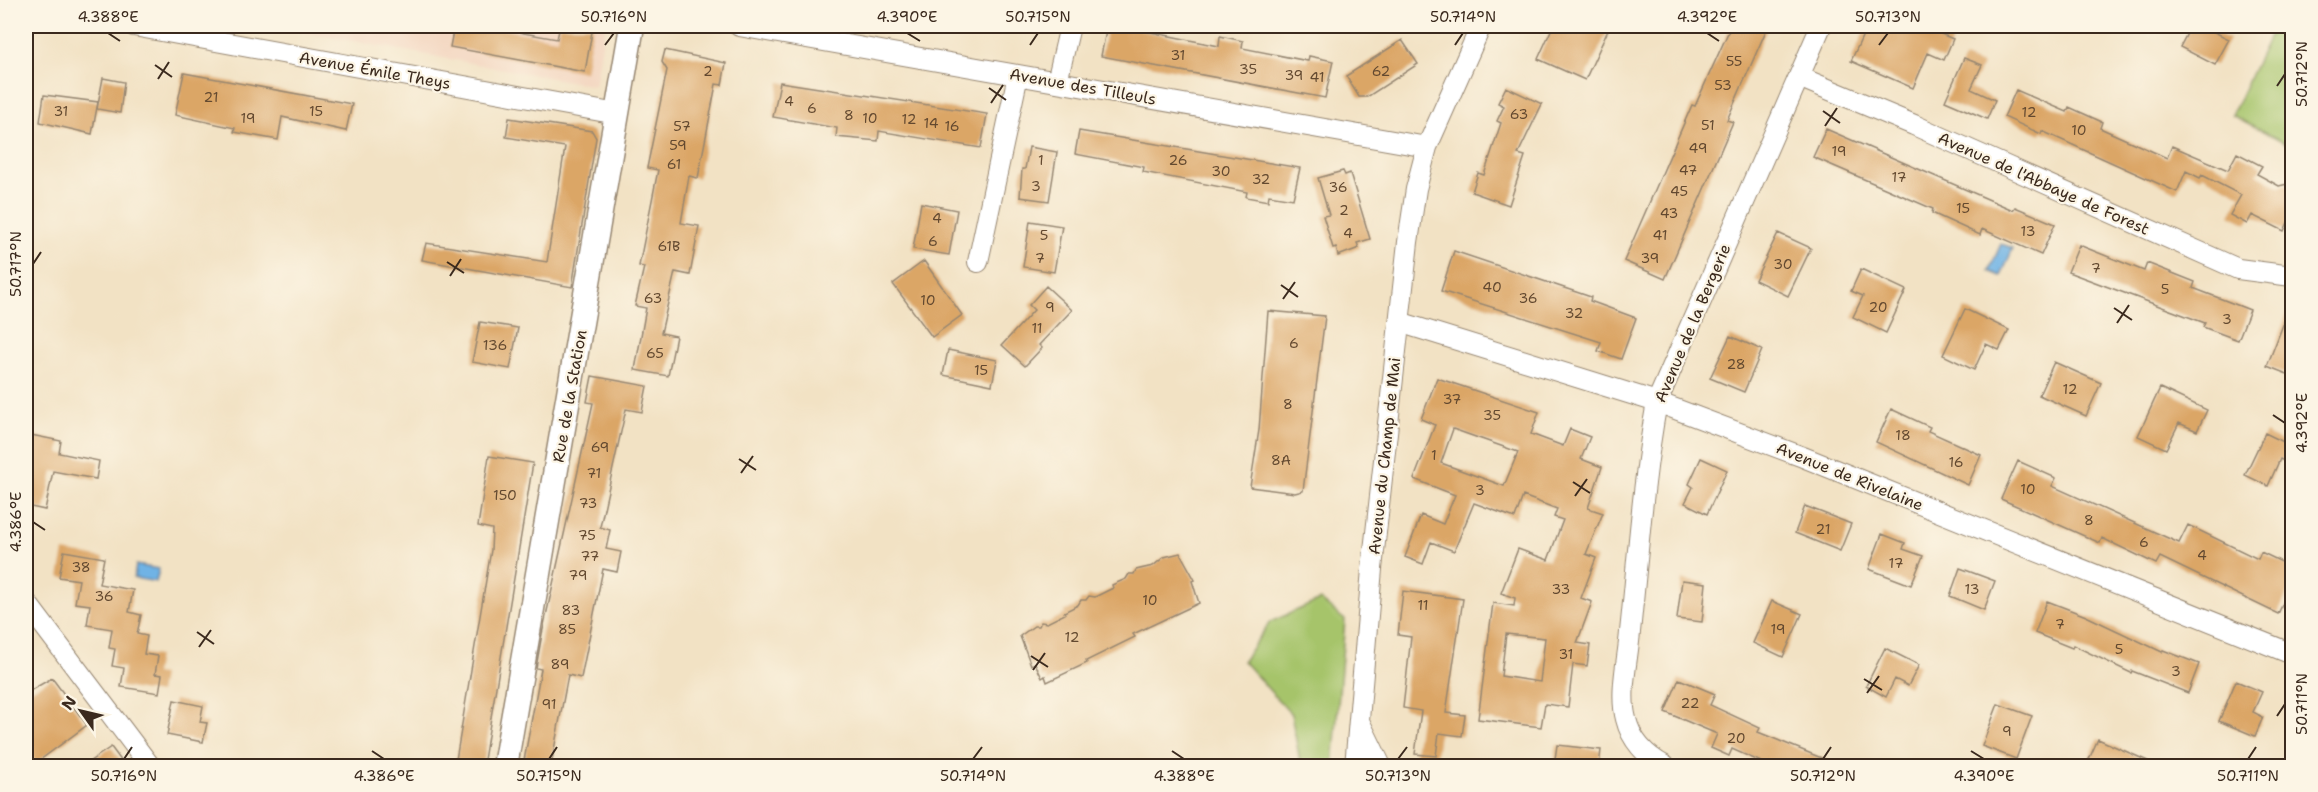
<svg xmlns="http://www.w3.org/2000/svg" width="2318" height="792" font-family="'Shantell Sans',sans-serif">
	<rect width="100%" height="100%" fill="#fcf5e5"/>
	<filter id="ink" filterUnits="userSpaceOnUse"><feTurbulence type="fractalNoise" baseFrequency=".0167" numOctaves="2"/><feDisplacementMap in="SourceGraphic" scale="12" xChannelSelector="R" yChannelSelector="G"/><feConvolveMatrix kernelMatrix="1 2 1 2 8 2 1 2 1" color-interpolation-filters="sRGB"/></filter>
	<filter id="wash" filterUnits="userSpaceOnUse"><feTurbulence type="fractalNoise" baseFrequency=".008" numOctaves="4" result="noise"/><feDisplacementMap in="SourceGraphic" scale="24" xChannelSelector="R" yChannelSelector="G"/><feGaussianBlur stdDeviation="1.35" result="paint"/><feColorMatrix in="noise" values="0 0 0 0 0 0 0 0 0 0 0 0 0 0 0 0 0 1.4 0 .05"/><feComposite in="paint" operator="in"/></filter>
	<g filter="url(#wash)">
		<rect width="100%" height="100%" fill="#f2e2c4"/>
		<path fill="#f3d4be" d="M271,26H605L595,86Z"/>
		<path fill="#a6c46b" stroke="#707744" stroke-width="1.5" d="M2274,26H2292V146L2232,115Z
			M1320,600L1345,620L1333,766H1301L1291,714L1243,661L1270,622Z"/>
		<path fill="#70b3e5" stroke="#566e82" stroke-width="1.5" d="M2001,244L2013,248L2001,276L1989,271Z
			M136,565L159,569L156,582L134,578Z"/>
		<g id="blocks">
			<path fill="#dba666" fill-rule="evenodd" d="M454,26H484L557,39L560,26H593L585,72L450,47Z
				M1107,26H1121L1219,46L1220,36L1243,41L1242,48L1308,61L1309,56L1333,61L1325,98L1101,56Z
				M1553,26H1610L1585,80L1538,59Z
				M1731,26H1768L1727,120L1733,122L1665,279L1624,261L1692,105L1695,106Z
				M1867,26H1894L1912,33L1916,26H1922L1953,39L1944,60L1928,53L1913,88L1851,61Z
				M2191,26H2202L2229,39L2215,65L2180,47Z
				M1402,40L1418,64L1367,97H1359L1346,76Z
				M665,50L726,63L722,85L716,84L698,178L689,176L681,223L699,226L690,275L675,272L661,333L676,336L668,376L635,370L646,308L635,306L644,267L639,266L658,170L647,168L667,70L662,62Z
				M1964,58L1982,65L1971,89L1995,100L1987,119L1945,101Z
				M184,73L352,104L346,131L282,117L278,140L234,132L235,128L175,115Z
				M103,78L124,82L120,113L97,109Z
				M780,82L987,114L981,148L879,131L878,141L836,137L837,128L773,117Z
				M1506,87L1542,104L1518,154L1525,156L1509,205L1472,192L1478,173L1484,175L1501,123L1497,121L1504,106L1498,103Z
				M2016,90L2067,112L2069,107L2102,122L2100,128L2167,158L2172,146L2228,170L2237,153L2262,166L2257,174L2279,186L2292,183V214L2284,231L2252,215L2247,224L2230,215L2241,195L2202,175L2200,178L2186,171L2177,192L2042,131L2041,134L2004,117Z
				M44,95L98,102L92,134L40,122Z
				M509,118L592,131L596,138L572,287L422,260L426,243L547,262L565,147L506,137Z
				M1826,129L2013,210L2015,207L2055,224L2041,255L1982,229L1980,235L1932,213L1933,209L1813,157Z
				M1079,131L1300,168L1293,199L1269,195L1268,201L1246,197L1247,192L1143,172L1144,167L1075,154Z
				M1029,147L1057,152L1049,201L1020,197L1022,169H1025Z
				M1343,171L1345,175L1350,173L1370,239L1357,243L1359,248L1338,256L1336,247L1333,248L1323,216L1329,215L1318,178Z
				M921,203L957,210L949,255L913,249Z
				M1030,221L1062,226L1054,272L1023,267Z
				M1778,233L1811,248L1788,296L1755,280Z
				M2079,245L2144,271L2147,263L2195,282L2193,288L2250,310L2238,340L2203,327L2205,323L2068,272Z
				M1454,251L1591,297L1590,301L1636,318L1621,359L1598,351L1601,342L1441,291Z
				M924,261L962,315L932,337L893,284Z
				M1861,269L1906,290L1886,333L1853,317L1863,296L1851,291Z
				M1046,286L1072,310L1039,345L1042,348L1025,366L1002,345L1034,310L1029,305Z
				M2291,304L2292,305V376L2267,366Z
				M1965,309L2009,330L1999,350L1986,344L1974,370L1943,355Z
				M1268,311L1325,316L1303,491L1295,493L1250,487L1259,430Z
				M480,322L518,328L510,369L472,362Z
				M1730,336L1762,350L1744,392L1710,378Z
				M948,350L997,360L992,385L943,375Z
				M2054,362L2101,383L2086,416L2039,395Z
				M592,376L647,386L642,412L626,409L600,527L610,530L606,549L621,552L617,572L603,569L581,678L568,675L551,766H523L541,669L536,668L542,634L593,403L587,402Z
				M1437,378L1539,412L1531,434L1563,446L1570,429L1590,437L1581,459L1602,467L1588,508L1603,513L1586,554L1596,558L1581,598L1592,602L1577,643L1590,645L1587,666L1573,664L1568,707L1545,704L1541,727L1478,719L1493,603L1514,606L1515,598L1501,593L1518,549L1548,560L1563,520L1554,517L1557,509L1523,496L1515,518L1474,503L1454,551L1431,542L1423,564L1405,557L1421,515L1443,524L1455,495L1414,479L1435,425L1421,419ZM1453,429L1518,452L1504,486L1441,463ZM1506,634L1545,638L1540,682L1501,676Z
				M2160,388L2207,410L2197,431L2179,423L2166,449L2138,436Z
				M1891,409L1930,427L1928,431L1981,455L1968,485L1876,442Z
				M2265,433L2292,446V465L2280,459L2268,486L2245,475Z
				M26,434L61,441L59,453L99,461L96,479L53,471L45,510L26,506Z
				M489,456L533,463L483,766H455L491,550L492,529L478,526Z
				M1701,458L1727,470L1707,514L1685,503L1693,487L1689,484Z
				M2018,461L2056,478L2052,486L2179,543L2188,525L2258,559L2261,552L2292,567V583L2278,614L2160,557L2156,564L2102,538L2100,543L2001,499Z
				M1805,506L1851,524L1840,551L1795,533Z
				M1882,534L1905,543L1903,549L1923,556L1911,585L1869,569Z
				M64,551L104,558L99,584L133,590L129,612L141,615L137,634L147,636L144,654L158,656L155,674L162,675L159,693L121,687L124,668L112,666L115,649L109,648L112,629L87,625L90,605L75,603L79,580L59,577Z
				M1180,553L1195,580L1192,581L1199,603L1133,634L1135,637L1086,661L1087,663L1047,682L1045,676L1042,678L1035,663L1031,665L1020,636L1034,626H1039L1041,622L1047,623L1065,614L1064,612L1078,605L1081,600H1086L1089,596L1095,597L1113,588L1112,585L1126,579L1129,574H1134L1136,570L1153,566L1164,557Z
				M1960,568L1995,581L1984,610L1950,596Z
				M1682,580L1706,583L1702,622L1677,619Z
				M1403,591L1463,599L1446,713L1465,715L1462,736L1439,733L1436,756L1415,754L1421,711L1403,708L1411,637L1398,635Z
				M1772,601L1802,614L1783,657L1753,643Z
				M2047,601L2086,616L2162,652L2163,650L2199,664L2188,693L2132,671L2131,673L2073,645L2072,648L2035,633Z
				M1885,648L1919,665L1908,686L1895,679L1886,697L1866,686Z
				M52,678L87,725L36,763L26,748V693Z
				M1679,679L1715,694L1710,705L1760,728L1758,732L1841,766H1770L1732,749L1729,756L1711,748L1717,734L1665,712Z
				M2236,681L2262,692L2253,712L2263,717L2255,736L2219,721Z
				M174,700L203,706L200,722L207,723L203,742L167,735Z
				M1998,704L2032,716L2016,759L1982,746Z
				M2098,739L2159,766H2086Z
				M1557,745L1601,750L1599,766H1554Z
				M111,747L125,766H83Z"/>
		</g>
	</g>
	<g filter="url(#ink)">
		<use href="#blocks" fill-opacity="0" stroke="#968671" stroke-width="1.5"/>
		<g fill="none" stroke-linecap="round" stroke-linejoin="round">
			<defs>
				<path id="minor" d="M134,26L617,114
					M739,26L1427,147
					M1799,77L1914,125L2238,269L2292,276
					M1057,82L1070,26
					M978,262L1018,75
					M1399,322L1657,402L1803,457L2292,654
					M26,602L150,766
					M1360,723L1381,766
					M1355,766L1372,569L1408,242L1416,189L1427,147L1481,26
					M1665,766C1646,756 1631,740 1626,719C1619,693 1628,659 1630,632C1638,556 1643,478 1657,402L1821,26"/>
				<path id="tertiary" d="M505,766L632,26"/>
			</defs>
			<use href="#minor" stroke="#968671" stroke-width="22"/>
			<use href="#tertiary" stroke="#968671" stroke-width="27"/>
			<use href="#minor" stroke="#fff" stroke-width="20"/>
			<use href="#tertiary" stroke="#fff" stroke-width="24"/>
		</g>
	</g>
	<path fill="none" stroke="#3b2a1e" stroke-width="2" d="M108,33L120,41M907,33L920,41M1707,33L1719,41M605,45L614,33M1030,45L1038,33M1455,45L1463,33M1879,45L1888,33M155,65L172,77M158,79L169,62M2277,86L2285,74M989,88L1006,100M991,103L1003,85M1823,111L1840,123M1825,126L1837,108M447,262L464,273M33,264L41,252M450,276L461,259M1281,285L1298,297M1283,299L1295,282M2114,308L2132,320M2117,323L2129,305M2273,415L2285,423M739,459L756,470M741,473L753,456M1573,482L1590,493M1575,496L1587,479M33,522L45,530M197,632L214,644M199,647L211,630M1031,656L1048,667M1033,670L1045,653M1864,679L1882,690M1867,693L1879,676M2277,716L2285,704M372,751L384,759M1172,751L1184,759M1971,751L1984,759M124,759L132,747M549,759L557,747M973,759L982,747M1398,759L1407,747M1823,759L1831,747M2248,759L2256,747"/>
	<g text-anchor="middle" stroke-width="4.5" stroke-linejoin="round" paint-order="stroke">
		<g font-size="14" fill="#634930">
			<text x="1178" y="60">31</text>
			<text x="1734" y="66">55</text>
			<text x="1248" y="74">35</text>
			<text x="708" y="76">2</text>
			<text x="1381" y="76">62</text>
			<text x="1294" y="80">39</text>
			<text x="1317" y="82">41</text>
			<text x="1723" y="90">53</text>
			<text x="211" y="102">21</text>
			<text x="789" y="106">4</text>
			<text x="812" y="113">6</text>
			<text x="61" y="116">31</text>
			<text x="316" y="116">15</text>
			<text x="2029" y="117">12</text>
			<text x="1519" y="119">63</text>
			<text x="849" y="120">8</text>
			<text x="248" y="123">19</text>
			<text x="870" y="123">10</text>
			<text x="909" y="124">12</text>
			<text x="931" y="128">14</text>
			<text x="1708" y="130">51</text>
			<text x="682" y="131">57</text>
			<text x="952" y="131">16</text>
			<text x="2079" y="135">10</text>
			<text x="678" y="150">59</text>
			<text x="1698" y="153">49</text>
			<text x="1839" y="156">19</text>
			<text x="1041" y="165">1</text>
			<text x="1178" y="165">26</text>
			<text x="674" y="169">61</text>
			<text x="1688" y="175">47</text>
			<text x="1221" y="176">30</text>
			<text x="1899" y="182">17</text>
			<text x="1261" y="184">32</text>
			<text x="1036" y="191">3</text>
			<text x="1338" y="192">36</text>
			<text x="1679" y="196">45</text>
			<text x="1963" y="213">15</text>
			<text x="1344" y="215">2</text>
			<text x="1669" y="218">43</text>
			<text x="937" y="223">4</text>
			<text x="2028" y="236">13</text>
			<text x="1348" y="238">4</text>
			<text x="1044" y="240">5</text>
			<text x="1660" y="240">41</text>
			<text x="933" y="246">6</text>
			<text x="669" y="251">61B</text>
			<text x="1040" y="263">7</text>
			<text x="1650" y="263">39</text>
			<text x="1783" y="269">30</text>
			<text x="2096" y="273">7</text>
			<text x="1492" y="292">40</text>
			<text x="2165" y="294">5</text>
			<text x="653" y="303">63</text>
			<text x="1528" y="303">36</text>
			<text x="928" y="305">10</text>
			<text x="1050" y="312">9</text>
			<text x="1878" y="312">20</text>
			<text x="1574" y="318">32</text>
			<text x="2227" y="324">3</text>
			<text x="1037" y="333">11</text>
			<text x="1294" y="348">6</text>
			<text x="495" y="350">136</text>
			<text x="655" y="358">65</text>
			<text x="1736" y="369">28</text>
			<text x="981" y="375">15</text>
			<text x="2070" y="394">12</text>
			<text x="1452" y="404">37</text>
			<text x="1288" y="409">8</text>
			<text x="1492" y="420">35</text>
			<text x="1903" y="440">18</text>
			<text x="600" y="452">69</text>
			<text x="1434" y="460">1</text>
			<text x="1281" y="465">8A</text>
			<text x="1956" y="467">16</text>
			<text x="594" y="478">71</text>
			<text x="2028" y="494">10</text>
			<text x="1480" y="495">3</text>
			<text x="505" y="500">150</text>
			<text x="588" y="508">73</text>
			<text x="2089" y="525">8</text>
			<text x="1823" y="534">21</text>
			<text x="587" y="540">75</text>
			<text x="2144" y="547">6</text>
			<text x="2202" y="560">4</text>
			<text x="590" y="561">77</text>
			<text x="1896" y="568">17</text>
			<text x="81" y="572">38</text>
			<text x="578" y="580">79</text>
			<text x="1561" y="594">33</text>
			<text x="1972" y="594">13</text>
			<text x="104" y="601">36</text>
			<text x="1150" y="605">10</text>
			<text x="1423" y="610">11</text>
			<text x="571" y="615">83</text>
			<text x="2060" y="629">7</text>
			<text x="567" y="634">85</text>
			<text x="1778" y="634">19</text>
			<text x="1072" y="642">12</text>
			<text x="2119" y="654">5</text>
			<text x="1566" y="659">31</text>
			<text x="560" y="669">89</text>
			<text x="2176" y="676">3</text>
			<text x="1690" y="708">22</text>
			<text x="549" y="709">91</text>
			<text x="2007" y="736">9</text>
			<text x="1736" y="743">20</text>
		</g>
		<g font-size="16" fill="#3b2a1e" stroke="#fcf5e5">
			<text transform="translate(375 70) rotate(10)" y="6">Avenue Émile Theys</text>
			<text transform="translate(1083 86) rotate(10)" y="6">Avenue des Tilleuls</text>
			<text transform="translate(2044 183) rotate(24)" y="6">Avenue de l'Abbaye de Forest</text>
			<text transform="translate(1692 323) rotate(-67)" y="6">Avenue de la Bergerie</text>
			<text transform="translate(569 396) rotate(-80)" y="6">Rue de la Station</text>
			<text transform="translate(1384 456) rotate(-84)" y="6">Avenue du Champ de Mai</text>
			<text transform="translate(1850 476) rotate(22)" y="6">Avenue de Rivelaine</text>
		</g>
	</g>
	<rect width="2318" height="792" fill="none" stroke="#fcf5e5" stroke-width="66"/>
	<g transform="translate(81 711) rotate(304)" stroke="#fcf5e5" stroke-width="4.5" paint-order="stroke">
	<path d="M0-4.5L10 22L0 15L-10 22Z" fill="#3b2a1e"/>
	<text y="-9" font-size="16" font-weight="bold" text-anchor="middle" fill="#3b2a1e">N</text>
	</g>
	<rect x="33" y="33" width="2252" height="726" fill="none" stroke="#3b2a1e" stroke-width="2"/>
	<g font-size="15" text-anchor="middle" fill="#3b2a1e">
		<text x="108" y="22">4.388°E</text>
		<text x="614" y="22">50.716°N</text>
		<text x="907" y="22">4.390°E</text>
		<text x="1038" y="22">50.715°N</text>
		<text x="1463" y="22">50.714°N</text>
		<text x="1707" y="22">4.392°E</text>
		<text x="1888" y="22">50.713°N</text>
		<text transform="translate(2302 74) rotate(-90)" y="5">50.712°N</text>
		<text transform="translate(16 264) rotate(-90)" y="5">50.717°N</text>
		<text transform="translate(2302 423) rotate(-90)" y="5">4.392°E</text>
		<text transform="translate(16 522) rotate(-90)" y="5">4.386°E</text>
		<text transform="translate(2302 704) rotate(-90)" y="5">50.711°N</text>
		<text x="124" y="781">50.716°N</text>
		<text x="384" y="781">4.386°E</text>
		<text x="549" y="781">50.715°N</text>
		<text x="973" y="781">50.714°N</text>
		<text x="1184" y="781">4.388°E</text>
		<text x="1398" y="781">50.713°N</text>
		<text x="1823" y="781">50.712°N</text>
		<text x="1984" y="781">4.390°E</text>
		<text x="2248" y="781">50.711°N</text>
	</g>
</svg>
